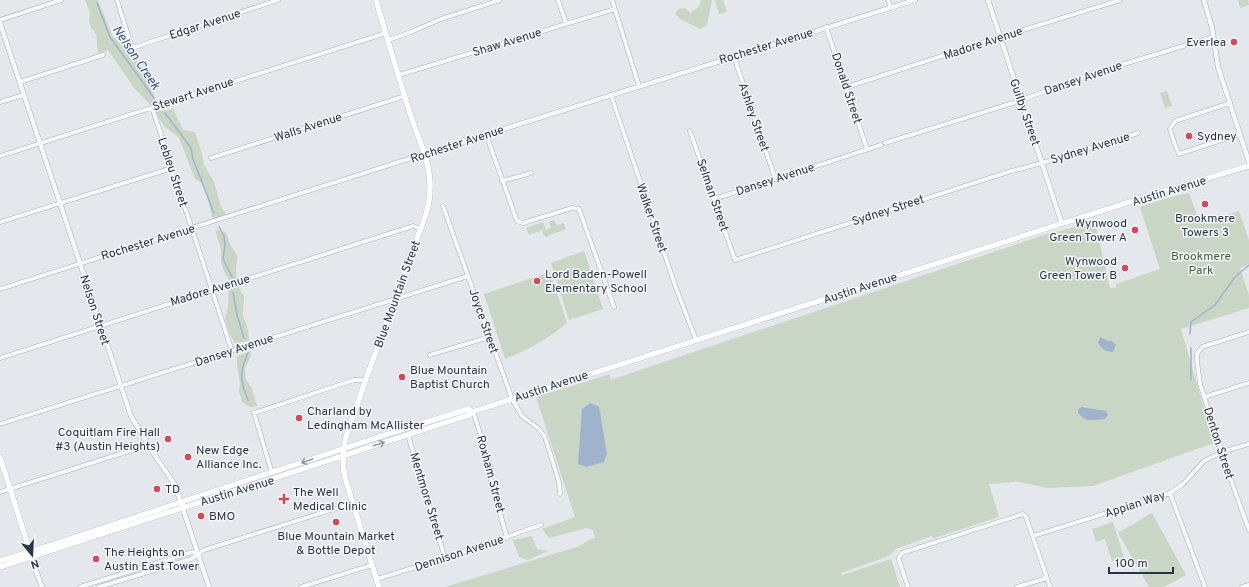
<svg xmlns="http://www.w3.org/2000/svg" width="1249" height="587" font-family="Overpass,sans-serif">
	<rect width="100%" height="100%" fill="#e4e7ec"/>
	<path fill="#c9d6c5" d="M85,0H98L113,37L123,46L129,45L135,58L143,69L145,76L154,96L156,104L160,111L173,109L183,130L195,132L202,154L204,165L214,182L221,207L226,214L214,219L212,217L204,184L195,179L179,138L164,126L150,104L135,89L108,50L99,54C95,45 100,35 91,28L89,20L90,13Z
		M701,0H712L707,25L700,29L680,19L675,13L679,9L685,8L690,13L699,7Z
		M715,0H723L727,12L719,14Z
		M1238,0H1248L1249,5L1240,8Z
		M1167,91L1172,106L1165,108L1160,93Z
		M1189,193L1200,224L1239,211L1249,240V264L1240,268L1249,295V308L1181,329L1214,443L1093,486L1047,488L1015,481L1014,482L989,484L999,517L934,538L931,536L896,549L889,556L841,573L842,575L891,559L900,587H445L580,546L589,540L595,538L593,530L587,528L549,538L542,529L575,517L536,397L610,374V380L1044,235L1095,222L1110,288L1125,287H1116V284L1160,269L1140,207L1167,198Z
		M554,220L557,225L564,223L566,229L545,237L542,231L551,228L549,222Z
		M543,222L546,229L529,235L526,228Z
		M215,230L226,232L230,244L238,257C234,270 236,286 244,296L243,315L248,330L249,341L235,343L230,335L225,319L228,307L229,280L224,272L221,262V249Z
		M584,251L603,309L569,320L551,263Z
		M550,272L567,323C548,339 528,350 505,359L484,294Z
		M251,351L250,358L245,368L246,380L252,388L257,406L250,407L242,402L239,391L240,383L237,365V356Z
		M1152,513L1186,575L1164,587H1149L1118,533Z
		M1113,522L1124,557L1112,561L1105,539L1096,542L1092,529Z
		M532,536L537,549L548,551L528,560L519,557L513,540Z"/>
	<path fill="#9fb4cc" d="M1100,337L1108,341H1112L1116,345L1113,352C1106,352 1101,348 1098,343Z
		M590,403L599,407L607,454L604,462L587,467L578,464L582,409Z
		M1082,407L1106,411L1108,415L1105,419C1094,420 1086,423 1078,413V409Z"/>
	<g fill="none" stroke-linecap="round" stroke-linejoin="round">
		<path stroke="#9fb4cc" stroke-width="1.5" d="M97,3L110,37L154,98
			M165,113L191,148L193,159L214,213
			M219,227L224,236L225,245L223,259L232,277
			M233,292L237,315L244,338
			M1190,334L1191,322L1215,305L1235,277L1249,265
			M248,353C239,372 240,381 248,400
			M1191,380V348"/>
		<defs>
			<path id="minor" d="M117,0L132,48L278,0
				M558,0L566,23
				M612,0L639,86
				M888,0L891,8
				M0,20L61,0
				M826,27L867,149
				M388,40L411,32L441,19L500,0
				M734,57L775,178
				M399,75L615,9
				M20,82L103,55
				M847,87L1000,37L1120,0
				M611,95L675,285L696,340
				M0,102L24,95
				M1230,103L1175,121L1170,129L1175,145L1179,154L1240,134
				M152,107L232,351
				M690,131L735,260L1008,172L1049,161L1138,133
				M486,134L517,221L523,223L572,208L579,209L614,307
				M885,143L1016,102L1098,72L1213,37
				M0,156L386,33
				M211,158L405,96
				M502,181L531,173
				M714,199L881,145
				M443,206L512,399L522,416L539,429L545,437L559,482L560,494
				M0,222L172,168
				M0,289L424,154
				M1249,332L1202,347L1197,354V361L1200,384L1232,483L1249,530
				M430,355L489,337
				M0,358L410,227L413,226L421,229
				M1204,397L1249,383
				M473,411L491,469L490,477L507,538
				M0,424L468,276
				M408,435L445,558
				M272,473L254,413L354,380H366
				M0,492L148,445
				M1170,493L1205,587
				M1033,536L1170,493L1183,484L1204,461L1222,452L1249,444
				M377,579L445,558L541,525
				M80,587L192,552L197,553
				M99,587L191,559L204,550L353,503
				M301,587L372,565
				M908,587L899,560V557L902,553L1023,514L1026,517L1050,587
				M1017,587L1047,578
				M1242,587L1249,585"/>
			<path id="tertiary" d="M988,0L1062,224
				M1204,0L1212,28L1218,67L1249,162
				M0,23L131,416L152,451L175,485L209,587
				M424,154L915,0
				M31,557L42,587"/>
			<path id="secondary" d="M376,0C387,38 398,75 410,113C417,136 430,161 430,185C431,214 416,237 407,263C388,320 366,377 347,434C342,449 342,463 345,478L379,587
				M0,457L31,555
				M0,561L54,544L388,434L469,409L472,412
				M0,567L469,415L472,412L512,399L1142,198L1249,166"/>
		</defs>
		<use href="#minor" stroke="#a9aeb7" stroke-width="5"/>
		<use href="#tertiary" stroke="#a9aeb7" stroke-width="5.5"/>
		<use href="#secondary" stroke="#a9aeb7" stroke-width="6"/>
		<use href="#minor" stroke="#f7f8fa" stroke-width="4"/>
		<use href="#tertiary" stroke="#f7f8fa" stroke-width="4.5"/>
		<use href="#secondary" stroke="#fff" stroke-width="5.5"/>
	</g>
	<defs><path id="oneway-shaft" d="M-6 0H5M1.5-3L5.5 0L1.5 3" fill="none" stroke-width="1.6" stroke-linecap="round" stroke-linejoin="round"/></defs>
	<g stroke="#959aa2">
		<use href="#oneway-shaft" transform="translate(379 444) rotate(-18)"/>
		<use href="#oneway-shaft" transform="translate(307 461) rotate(161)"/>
	</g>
	<g fill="#d1495b" stroke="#f4f6f9" stroke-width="1.5">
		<circle cx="1234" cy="42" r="4"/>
		<circle cx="1189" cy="136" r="4"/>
		<circle cx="1205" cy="204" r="4"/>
		<circle cx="1135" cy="230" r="4"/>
		<circle cx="1125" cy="268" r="4"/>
		<circle cx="537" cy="281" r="4"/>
		<circle cx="402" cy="377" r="4"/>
		<circle cx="299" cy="418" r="4"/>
		<circle cx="168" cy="439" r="4"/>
		<circle cx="188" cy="457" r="4"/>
		<circle cx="157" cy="489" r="4"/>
		<path d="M282 493h4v4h4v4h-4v4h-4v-4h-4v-4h4z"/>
		<circle cx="201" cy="516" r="4"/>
		<circle cx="336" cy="522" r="4"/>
		<circle cx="96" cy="559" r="4"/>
	</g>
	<g text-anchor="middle" stroke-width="3" stroke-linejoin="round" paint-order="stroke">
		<g font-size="12" fill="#2b3445" stroke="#f4f6f9">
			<text transform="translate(205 24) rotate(-18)" y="4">Edgar Avenue</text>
			<text transform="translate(507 42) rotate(-17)" y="4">Shaw Avenue</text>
			<text transform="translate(983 43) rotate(-18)" y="4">Madore Avenue</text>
			<text transform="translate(766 46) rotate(-17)" y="4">Rochester Avenue</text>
			<text transform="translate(1083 78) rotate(-19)" y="4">Dansey Avenue</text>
			<text transform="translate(847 88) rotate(72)" y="4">Donald Street</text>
			<text transform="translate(193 94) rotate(-18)" y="4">Stewart Avenue</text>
			<text transform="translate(1025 112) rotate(71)" y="4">Guilby Street</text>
			<text transform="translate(754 117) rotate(71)" y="4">Ashley Street</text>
			<text transform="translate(308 127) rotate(-18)" y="4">Walls Avenue</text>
			<text transform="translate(457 144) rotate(-18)" y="4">Rochester Avenue</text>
			<text transform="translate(1090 148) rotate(-17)" y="4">Sydney Avenue</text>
			<text transform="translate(173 172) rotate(72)" y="4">Lebleu Street</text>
			<text transform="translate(775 179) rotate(-18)" y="4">Dansey Avenue</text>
			<text transform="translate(1169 191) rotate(-17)" y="4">Austin Avenue</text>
			<text transform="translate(713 195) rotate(71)" y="4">Selman Street</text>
			<text transform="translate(888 210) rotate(-18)" y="4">Sydney Street</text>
			<text transform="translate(652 218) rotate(71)" y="4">Walker Street</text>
			<text transform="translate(148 242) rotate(-17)" y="4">Rochester Avenue</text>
			<text transform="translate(860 288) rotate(-18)" y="4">Austin Avenue</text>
			<text transform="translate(210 290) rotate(-17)" y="4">Madore Avenue</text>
			<text transform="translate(397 294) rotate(-70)" y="4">Blue Mountain Street</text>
			<text transform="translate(95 310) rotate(72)" y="4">Nelson Street</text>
			<text transform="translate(484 321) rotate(71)" y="4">Joyce Street</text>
			<text transform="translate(234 350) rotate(-18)" y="4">Dansey Avenue</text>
			<text transform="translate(551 386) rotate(-18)" y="4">Austin Avenue</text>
			<text transform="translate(1219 443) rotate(72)" y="4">Denton Street</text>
			<text transform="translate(491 474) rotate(75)" y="4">Roxham Street</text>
			<text transform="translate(237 491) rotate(-17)" y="4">Austin Avenue</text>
			<text transform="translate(427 496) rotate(73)" y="4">Mentmore Street</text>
			<text transform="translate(1135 504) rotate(-18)" y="4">Appian Way</text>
			<text transform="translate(459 553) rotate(-18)" y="4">Dennison Avenue</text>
		</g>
		<g font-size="12" fill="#2b3445" stroke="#f4f6f9" text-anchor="start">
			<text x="1226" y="46" text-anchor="end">Everlea</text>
			<text x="1197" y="140">Sydney</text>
			<text x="1205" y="222" text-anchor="middle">Brookmere<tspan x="1205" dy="14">Towers 3</tspan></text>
			<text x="1127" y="227" text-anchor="end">Wynwood<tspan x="1127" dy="14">Green Tower A</tspan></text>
			<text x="1117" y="265" text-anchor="end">Wynwood<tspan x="1117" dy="14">Green Tower B</tspan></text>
			<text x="545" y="278">Lord Baden-Powell<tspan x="545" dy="14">Elementary School</tspan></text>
			<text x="410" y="374">Blue Mountain<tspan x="410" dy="14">Baptist Church</tspan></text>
			<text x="307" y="415">Charland by<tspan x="307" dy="14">Ledingham McAllister</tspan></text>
			<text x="160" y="436" text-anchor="end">Coquitlam Fire Hall<tspan x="160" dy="14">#3 (Austin Heights)</tspan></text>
			<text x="196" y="454">New Edge<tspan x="196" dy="14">Alliance Inc.</tspan></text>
			<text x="165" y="493">TD</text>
			<text x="293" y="496">The Well<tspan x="293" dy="14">Medical Clinic</tspan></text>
			<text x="209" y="520">BMO</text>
			<text x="336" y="540" text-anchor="middle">Blue Mountain Market<tspan x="336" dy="14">&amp; Bottle Depot</tspan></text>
			<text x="104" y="556">The Heights on<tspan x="104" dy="14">Austin East Tower</tspan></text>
		</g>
		<g font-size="12" fill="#3f6138" stroke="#f4f6f9">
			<text x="1201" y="260">Brookmere<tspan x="1201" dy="14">Park</tspan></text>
		</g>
		<g font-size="13" font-style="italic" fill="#34527a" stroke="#f4f6f9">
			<text transform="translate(137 57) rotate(56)" y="5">Nelson Creek</text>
		</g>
	</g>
	<g transform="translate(32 555) rotate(162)" stroke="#f4f6f9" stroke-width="3" paint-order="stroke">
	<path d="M0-3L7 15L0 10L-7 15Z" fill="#2b3445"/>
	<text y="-6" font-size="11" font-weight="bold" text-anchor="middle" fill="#2b3445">N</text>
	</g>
	<path d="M1109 567v6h64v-6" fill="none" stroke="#2b3445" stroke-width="2"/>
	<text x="1115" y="567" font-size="12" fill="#2b3445" stroke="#f4f6f9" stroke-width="3" paint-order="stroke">100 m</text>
</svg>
